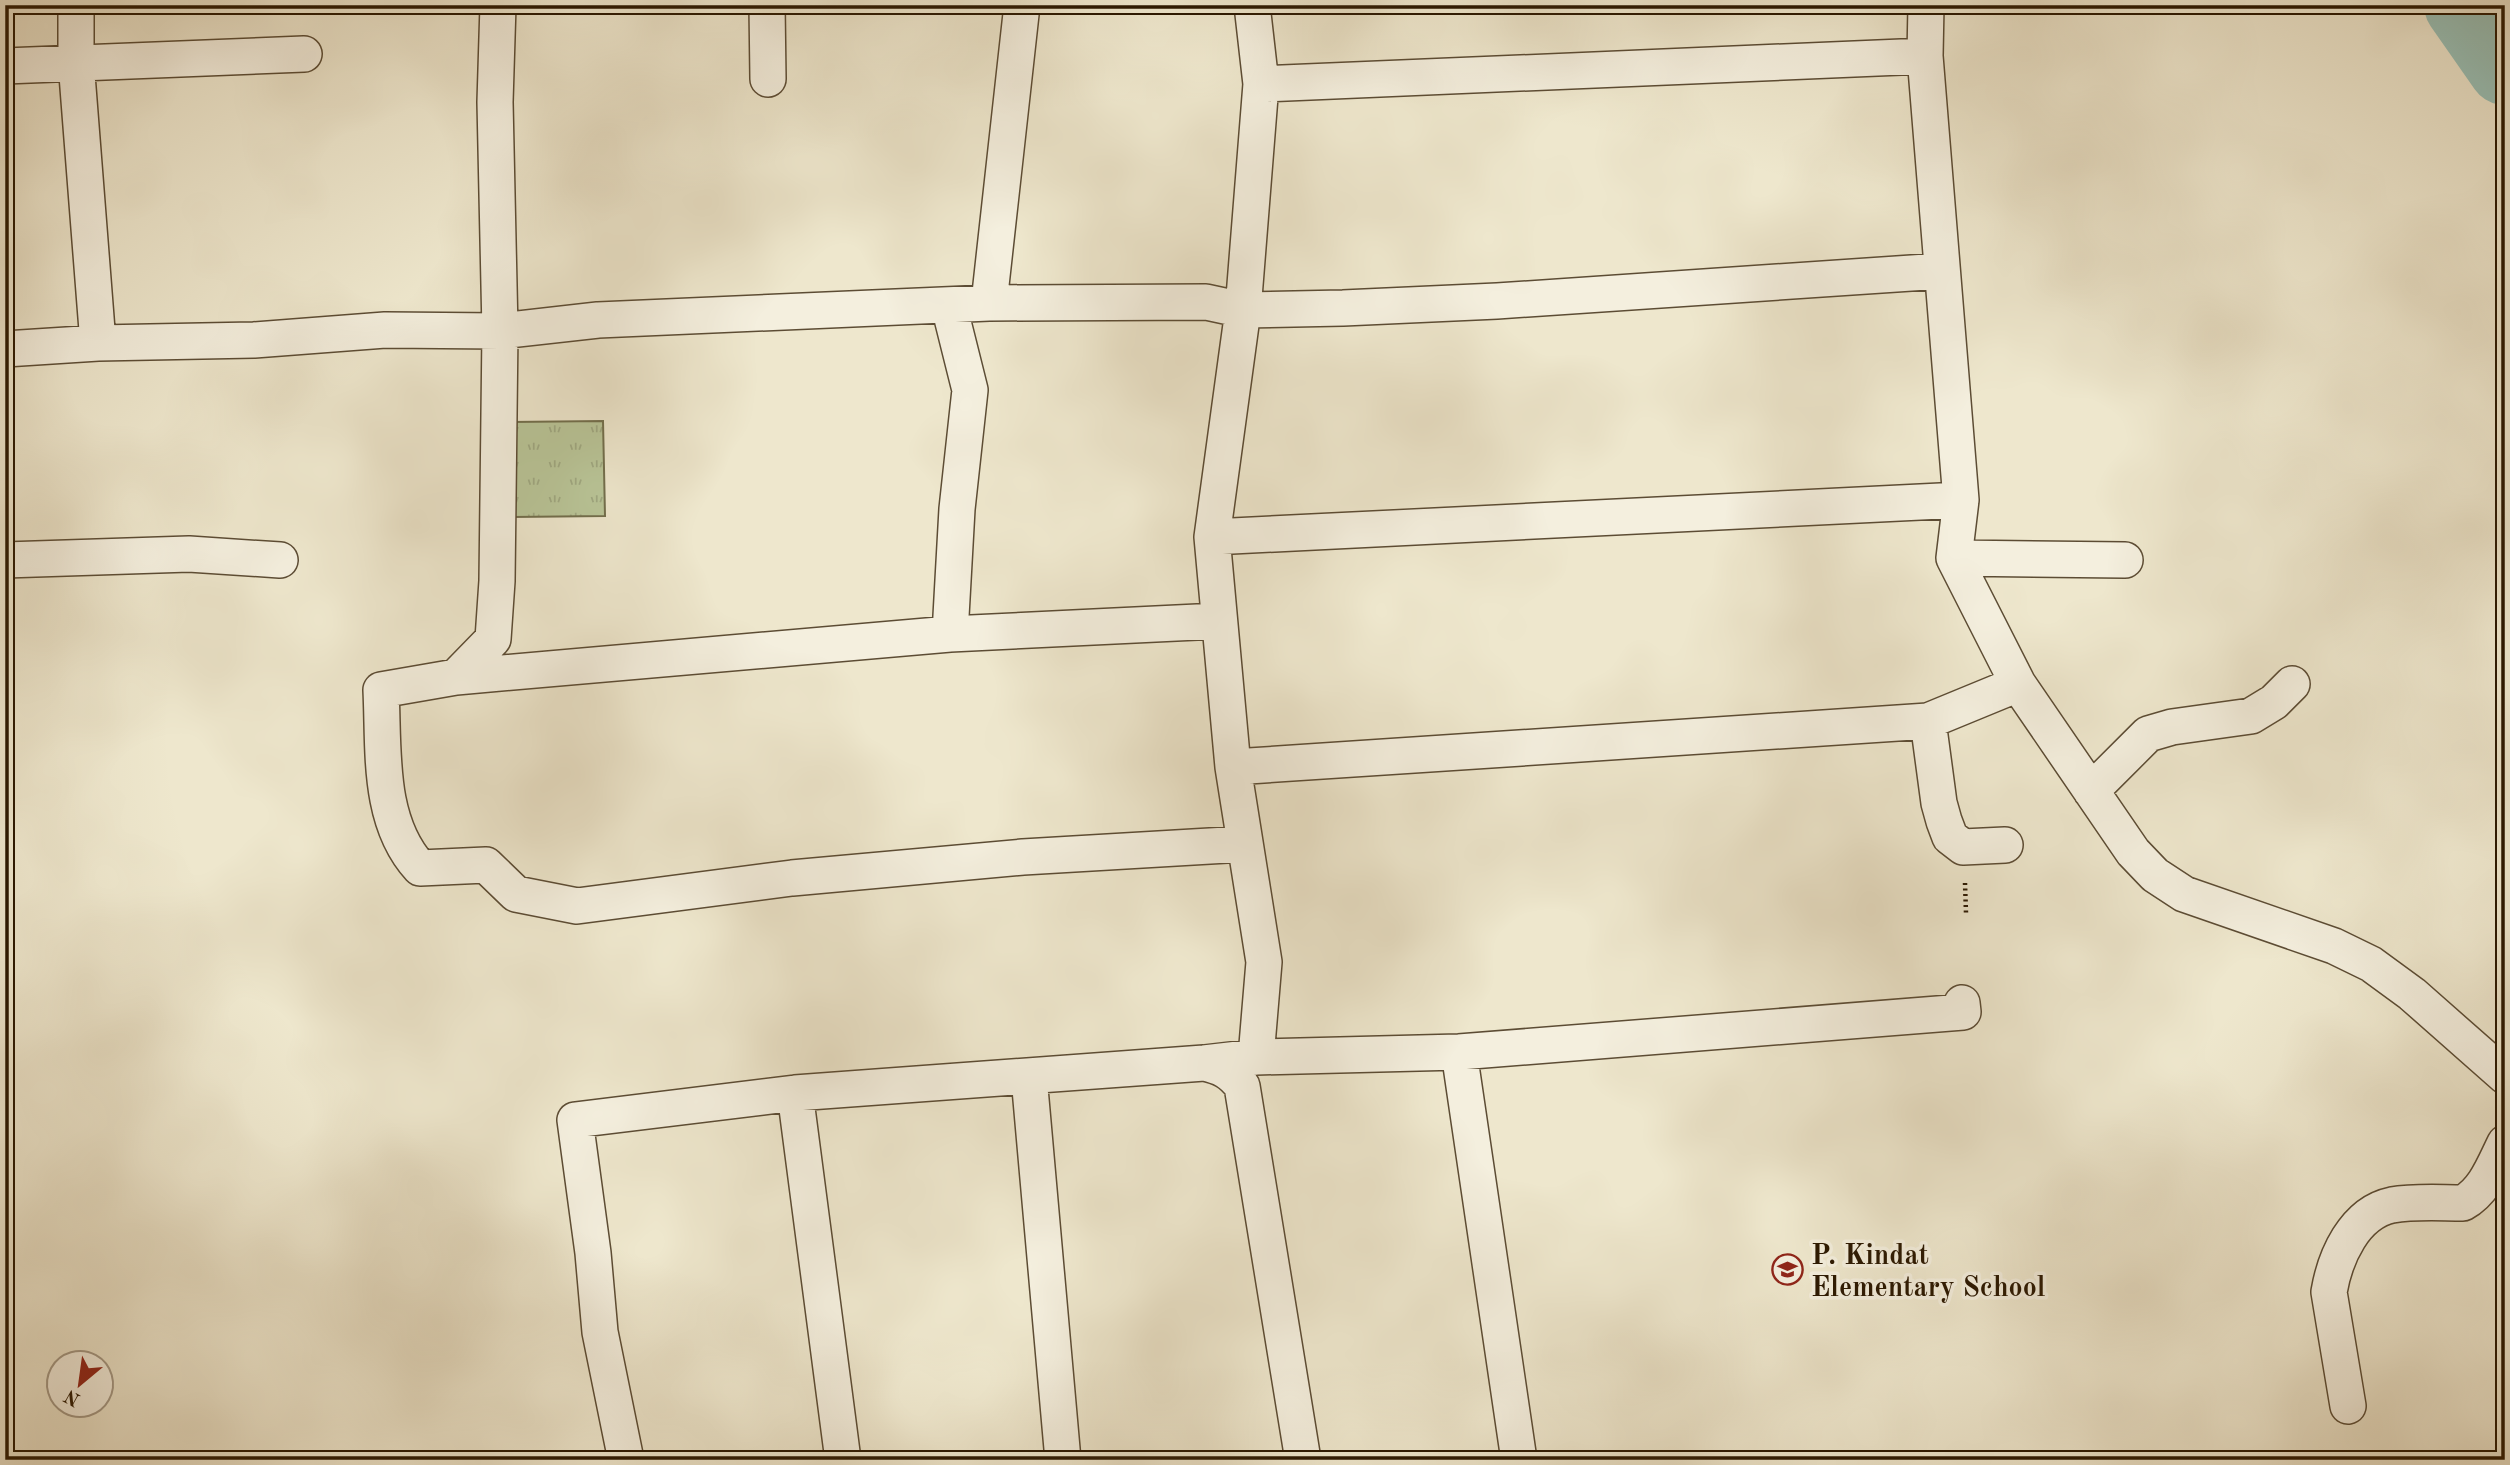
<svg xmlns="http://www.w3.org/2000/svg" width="2510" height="1465" font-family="'Old Standard TT',serif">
	<defs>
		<pattern id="park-tufts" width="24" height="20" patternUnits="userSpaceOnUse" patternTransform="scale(1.75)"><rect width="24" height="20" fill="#b9c598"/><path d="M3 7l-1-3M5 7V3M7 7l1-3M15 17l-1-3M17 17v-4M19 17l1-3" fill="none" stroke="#9fa881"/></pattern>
	</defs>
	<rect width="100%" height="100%" fill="#eee7cd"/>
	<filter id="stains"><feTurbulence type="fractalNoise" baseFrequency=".00286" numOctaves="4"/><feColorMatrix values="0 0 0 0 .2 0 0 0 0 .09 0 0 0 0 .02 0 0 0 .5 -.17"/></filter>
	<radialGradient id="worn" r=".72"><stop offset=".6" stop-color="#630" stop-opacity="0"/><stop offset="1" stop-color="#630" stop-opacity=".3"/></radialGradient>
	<path fill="url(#park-tufts)" stroke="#726e4c" stroke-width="2" d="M603,421L605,516L513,517L511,422Z"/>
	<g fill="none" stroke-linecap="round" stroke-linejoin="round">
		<path stroke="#99c0b6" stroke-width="74" d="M2461,5L2505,68"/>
		<defs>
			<path id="minor" d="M76,5V62L98,343
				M498,5L495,102L500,331L497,581L493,639L456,677L381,690C384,750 377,821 420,868L486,865L516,894L577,906L792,878L1023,857L1244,844
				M767,5L768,79
				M1252,5L1261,84L1243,310L1212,537L1233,767L1264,962L1256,1057
				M1926,5L1925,56L1961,500
				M5,66L304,54
				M1261,84L1925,56
				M989,303L1022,5
				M949,306L970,390L957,509L950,634
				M5,349L98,343L254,340L385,330L500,331L598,320L989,303L1206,302L1243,310L1343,308L1497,301L1941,271
				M1212,537L1961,500L1954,558L2018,684L2133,852L2155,875L2184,894L2334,946L2371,964L2412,994L2505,1076
				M1954,558L2125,560
				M5,560L189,554L280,560
				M456,677L950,634L1218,621
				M1928,721L1939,803L1944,821L1950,837L1963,847L2005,845
				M1233,767L1928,721L2018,684
				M2091,791L2148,734L2172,727L2251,716L2274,702L2292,684
				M1459,1052L1519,1460
				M1204,1063C1222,1067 1231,1072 1242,1086L1303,1460
				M1029,1077L1063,1460
				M795,1093L843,1460
				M2348,1406L2329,1292C2335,1257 2354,1213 2392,1205C2415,1201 2440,1203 2463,1203C2485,1191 2494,1165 2505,1143
				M626,1460L600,1332L593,1253L575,1120L795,1093L1204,1063L1256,1057L1459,1052L1963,1012L1962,1003"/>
		</defs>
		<use href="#minor" stroke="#5c4c34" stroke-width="38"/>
		<path stroke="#2b1801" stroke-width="4.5" stroke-dasharray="2 3.5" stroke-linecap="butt" d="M1965,883L1966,913"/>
		<use href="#minor" stroke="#f4efde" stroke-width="35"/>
	</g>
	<defs>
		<symbol id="school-ring" viewBox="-11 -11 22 22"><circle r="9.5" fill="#f4efde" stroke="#8f2418" stroke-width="1.5"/><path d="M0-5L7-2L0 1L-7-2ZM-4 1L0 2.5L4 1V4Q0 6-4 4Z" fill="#8f2418"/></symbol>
	</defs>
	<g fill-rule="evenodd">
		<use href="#school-ring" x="1770" y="1252" width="35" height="35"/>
	</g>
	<g text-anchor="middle" stroke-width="7" stroke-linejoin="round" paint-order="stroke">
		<g font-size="28" font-weight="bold" fill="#2b1801" stroke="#f4efde" text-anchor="start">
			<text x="1811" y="1264">P. Kindat<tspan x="1811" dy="32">Elementary School</tspan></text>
		</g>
	</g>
	<rect width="2510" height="1465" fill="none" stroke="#eee7cd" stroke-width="28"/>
	<rect x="7" y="7" width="2496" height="1451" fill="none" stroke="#2b1801" stroke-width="3.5"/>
	<rect x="14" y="14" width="2482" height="1437" fill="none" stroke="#2b1801" stroke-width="2"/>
	<g transform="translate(80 1384) rotate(209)"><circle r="33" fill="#f4efde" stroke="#a49986" stroke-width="2"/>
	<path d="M0-5L12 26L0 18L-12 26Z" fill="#8f2418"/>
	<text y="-10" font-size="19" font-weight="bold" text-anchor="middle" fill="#2b1801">N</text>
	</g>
	<rect width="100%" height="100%" filter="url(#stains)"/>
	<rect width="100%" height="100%" fill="url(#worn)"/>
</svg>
